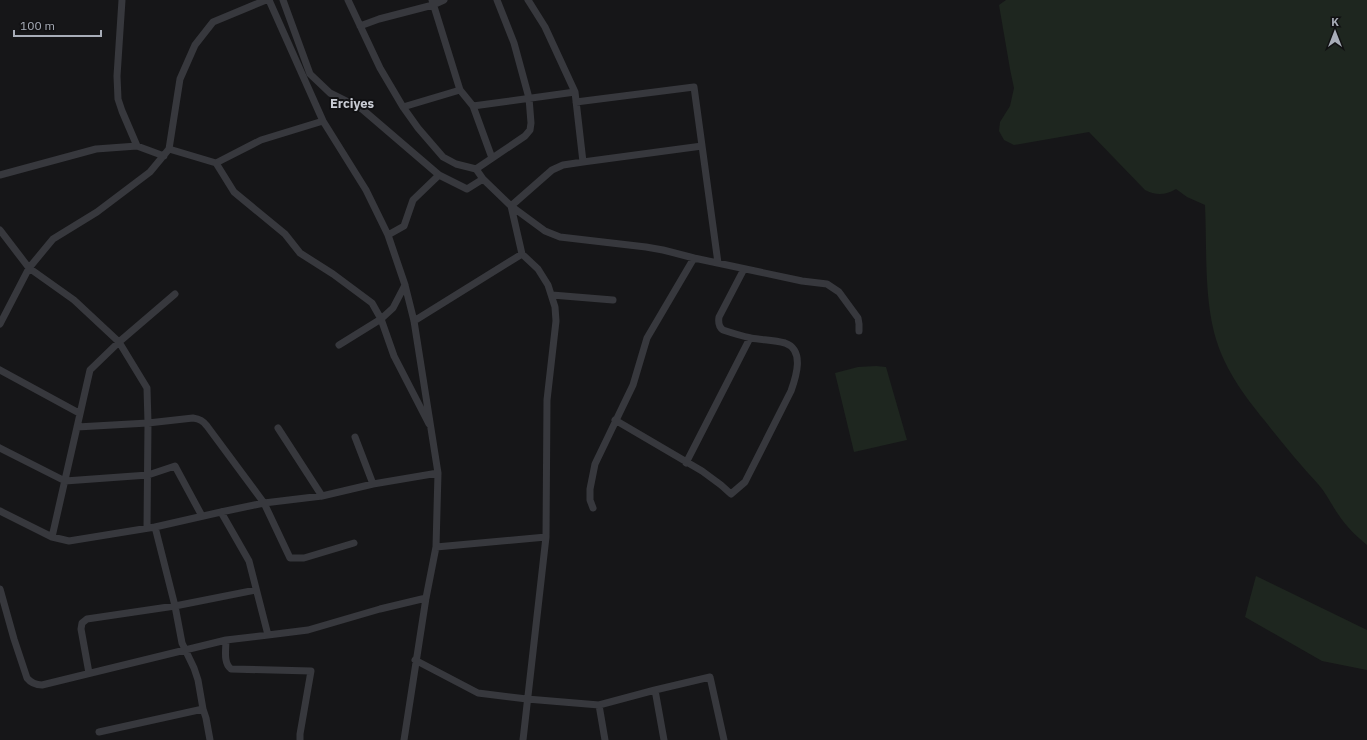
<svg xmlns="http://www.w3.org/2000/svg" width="1367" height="740" font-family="'IBM Plex Sans',sans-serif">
	<rect width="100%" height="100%" fill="#161618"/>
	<path fill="#1e261f" d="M1006,0H1367V545C1356,536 1346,526 1338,514C1331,504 1326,493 1318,484C1300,464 1282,443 1265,421C1243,394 1223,367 1214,332C1204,291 1207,247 1205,205L1187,197L1176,189C1166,195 1156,196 1145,190L1089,132L1014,145L1004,140L999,131L1000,122L1010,106L1014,88L1010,69L999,5Z
		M876,366L886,367L907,440L854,452L835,373L858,367Z
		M1256,576L1367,630V670L1322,661L1245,617Z"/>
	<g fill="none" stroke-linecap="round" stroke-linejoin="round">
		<path stroke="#37383d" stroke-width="7" d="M122,0L117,76L118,99L122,111L137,146
			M269,0L323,121L366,190L388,235L405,285L414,321L438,473L436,547L426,598L404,740
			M283,0L310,74L330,93L362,109L439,175L467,189L483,179
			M348,0L380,68L403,107L418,128L443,157L456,164L476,169L483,179L511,206L522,254
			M432,0L460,90L473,106L492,158
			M528,0L545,27L575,92L583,162L563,165L552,170L511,206L545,231L560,237L646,247L663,250L694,258L802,281L827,284L839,292L858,318L859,324V331
			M360,26L379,19L433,5L444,0
			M576,102L694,87L718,263
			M473,106L575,92
			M403,107L460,90
			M169,149L216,163L234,192L285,234L300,253L333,274L372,303L381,319L394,356L429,424
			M583,162L702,146
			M216,163L261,140L323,121
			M476,169L525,136L530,130L531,123L529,98L514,43L497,0
			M0,175L96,149L137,146L164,156
			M0,230L29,268L74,300L119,342L147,388L148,423L147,528
			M388,235L404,226L413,200L439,175
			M552,295L613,300
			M414,321L522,254L538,269L548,285L555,307L556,321L547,400L546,537L523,740
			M0,324L29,268L53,239L97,212L150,172L169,149L180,79L195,45L213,22L266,0
			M339,345L381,319L393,308L405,285
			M0,370L79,413
			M615,420L702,471L721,485L731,494L745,482L791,391C796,377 805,350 785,343C774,340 762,340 751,338C742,336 732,333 723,330C719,327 718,323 719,317L744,269
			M77,427L148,423L193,418C200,419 203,421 207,426L264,503L290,558H304L354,543
			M278,428L322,496
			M355,437L373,484
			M0,448L65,481L148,475L175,466L202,516
			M686,463L750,338
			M593,508L590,500V489L595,464L633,385L647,338L694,258
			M0,511L52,537L69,541L155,527L221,512L264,503L322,496L373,484L438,473
			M155,527L175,606L182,643L194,668L198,680L203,709L206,718L210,740
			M52,537L90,370L119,342L175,294
			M436,547L546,537
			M0,589L14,639L27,678C31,683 35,685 42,685L226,640L268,635L249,561L221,512
			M268,635L308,630L380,609L426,598
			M226,640C226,649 223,663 231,669L311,671L300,734V740
			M415,660L478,693L527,699L599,705L655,690L710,677L724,740
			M89,673L81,629L82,623L87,619L175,606L256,590
			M655,690L664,740
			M599,705L605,740
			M99,732L203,709"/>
	</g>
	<g text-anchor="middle" stroke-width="4" stroke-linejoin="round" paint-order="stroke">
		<g font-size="13" font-weight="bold" fill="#c9ccd4" stroke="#111113">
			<text x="352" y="108">Erciyes</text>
		</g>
	</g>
	<g transform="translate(1335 32)" stroke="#111113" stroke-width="3" paint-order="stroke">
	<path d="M0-3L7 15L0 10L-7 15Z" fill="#a8adb8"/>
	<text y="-6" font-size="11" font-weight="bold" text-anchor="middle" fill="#a8adb8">K</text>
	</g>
	<path d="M14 30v6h87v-6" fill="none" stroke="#a8adb8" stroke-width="2"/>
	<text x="20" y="30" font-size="12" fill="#a8adb8" stroke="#111113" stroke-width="3" paint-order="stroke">100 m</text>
</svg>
